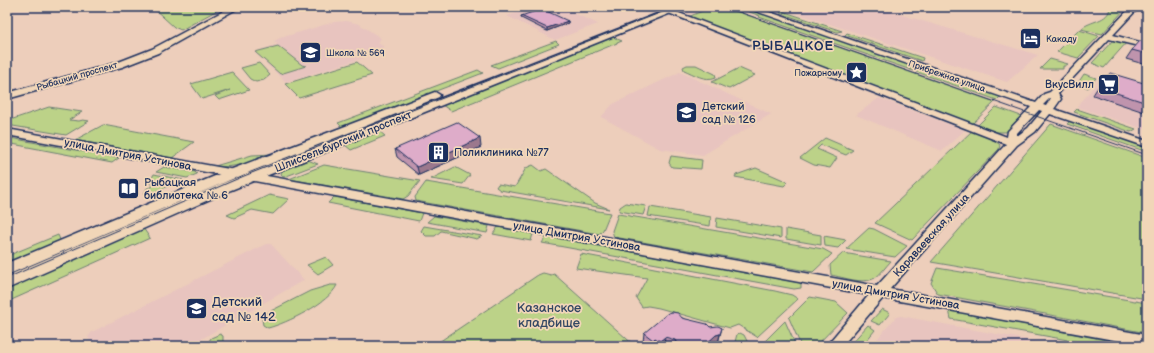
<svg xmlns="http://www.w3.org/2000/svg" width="1154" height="353" font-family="'Balsamiq Sans',sans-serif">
	<rect width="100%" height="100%" fill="#edcebb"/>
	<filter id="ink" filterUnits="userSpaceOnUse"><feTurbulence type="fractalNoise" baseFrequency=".025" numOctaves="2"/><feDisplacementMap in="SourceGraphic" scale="8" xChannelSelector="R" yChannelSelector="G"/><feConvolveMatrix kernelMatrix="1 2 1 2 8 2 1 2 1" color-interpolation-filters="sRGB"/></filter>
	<g filter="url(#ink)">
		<path fill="#e8c4bf" d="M533,7H560L598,24L555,40L507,16Z
			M793,7H875L1038,55L1007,82L787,10Z
			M347,21L359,24L381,38L378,43L384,47L360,55L364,58L286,82L254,52L278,44L274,41L280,38L334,22Z
			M680,72L771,114L703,155L660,149L601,117L613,104Z
			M1103,75L1147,87V130L1077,107Z
			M879,98L965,130L942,151L856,115Z
			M266,244H271L304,280L189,346H93L88,337L92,332Z
			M901,316L1061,346H871L896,317Z"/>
		<path fill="#bcd288" stroke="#6c8073" d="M152,7H223L181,30L174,27Z
			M712,7H724L995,102L971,125L688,17Z
			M743,7L1006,98L1005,99L1000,97L997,100L759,17L760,16L739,8Z
			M1110,7H1127L1102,34L1081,29C1090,20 1109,22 1110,7Z
			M782,11L842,31L837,32L780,13Z
			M1079,30L1099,36L1078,58L1057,52Z
			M847,33L923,58L922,61L845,35Z
			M613,37L622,41L451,111L442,105Z
			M1113,40L1127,42L1104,68L1092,63Z
			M556,41L559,44L498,68L491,65Z
			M278,46L302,65L306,66L280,74L255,52Z
			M1050,59L1068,64L1065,66H1063V69H1040Z
			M357,62L372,75L299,98L285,84Z
			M259,63L270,75L264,80L256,82L250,79L241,68Z
			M687,65H696L715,74L716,77C705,82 694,74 684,70L683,67Z
			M739,68L755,75L729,89L712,82Z
			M478,70L483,73L342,127L338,123Z
			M232,72L249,90L219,100L215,96L230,90L202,99L191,84Z
			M1084,74L1096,78L1088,88L1078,83Z
			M49,107L82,112L69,120L79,121L83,120L89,121L66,135L7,125V121Z
			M996,107L1021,116L1006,132H994L976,127Z
			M1077,109L1136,129L1131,132L1074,112Z
			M1071,120L1147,146V152L1067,124Z
			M1051,124L1147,158V299L931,262Z
			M103,125L194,142L172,158L75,140Z
			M973,130L993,139L1000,145L999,149L912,240L875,223Z
			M379,131L385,136L351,150L345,145Z
			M10,138L119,158L112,163L7,143V140Z
			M825,138L853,150L846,155L821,145L817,149L837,158L830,168L814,165L800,158Z
			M273,154C254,161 236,169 215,166L252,155Z
			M671,156L702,160L701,169L672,167L669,163Z
			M305,159L318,164L284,177L282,176L281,173L285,168Z
			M324,165L420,181L408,196L403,199L289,179Z
			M533,165L541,171L546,169L595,203L609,209L500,190L496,187L498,184L515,187L526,168Z
			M164,167L195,172L197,174L187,178L156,172Z
			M455,167L470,175L463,184L431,179Z
			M756,168L788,182L784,186L735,177L736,175Z
			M154,174L183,180L150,194H144L147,188L152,187L153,183H149Z
			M426,182L610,213L603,230L599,234L416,201L415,197Z
			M269,195L289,199L273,214L252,210L234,218L227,215Z
			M334,197L422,213L419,221L328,203Z
			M626,203L646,206L643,215L619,211L620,207Z
			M650,207L711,217L710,226L648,216Z
			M618,214L823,249L832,254L813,272L614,237L612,231Z
			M434,216L489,226L487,233L427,222Z
			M717,218L781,229V238L716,227Z
			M424,226L482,236L477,239L441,231L435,236H426L421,231Z
			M498,227L533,234L531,241L493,234Z
			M143,228L150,238L7,302V287Z
			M869,228L874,229L907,246L895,257L846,249Z
			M786,229L821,235V245L786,239Z
			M58,235L61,242L7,265V256Z
			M547,236L801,283V288L794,289L542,243Z
			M824,236L846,240L838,248L825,246Z
			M843,253L891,261C886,266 881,274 875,278C863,285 843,277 831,275L830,265Z
			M581,254L775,291L792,295L798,299L757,337L738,325L730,328L659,308L648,306L642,307L636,298L647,278L576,268Z
			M326,257L333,265L318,274L307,265Z
			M937,268L1147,303V333L938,294L931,283Z
			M543,273L551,275L554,274L635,346H433L538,275Z
			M330,285H337C329,303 287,323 268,328L263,325L262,319L265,314L310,291Z
			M810,297L836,302L848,313L816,346H801L789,318Z
			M882,309L890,313L880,325L871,321Z
			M949,310L1137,346H1101L951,319Z
			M785,321L796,346H760Z
			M868,325L875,330L862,346H849Z
			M740,333L744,335L749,345L748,346H730L735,342L737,334Z
			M220,334L223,336V346H206L211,338Z"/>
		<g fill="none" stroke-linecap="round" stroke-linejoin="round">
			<defs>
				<path id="minor" d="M231,7H240L158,53L122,67L7,99V93L116,63L152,49Z
					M653,7H663L1007,137L1008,131L1031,107L744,7H755L1036,103L1044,94L1050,92L1131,7H1139L1113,35L1147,44V48L1109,39L1058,94L1061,99L1054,109L1147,141V147L1050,114L1035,132L1017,145L890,289L1147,335V346L883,298L842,346H826L869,295L7,135V129L877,286L1006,144ZM1051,98L1046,106L1043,105L1050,98ZM1039,110L1042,111L1028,128L1017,136V133Z"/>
				<path id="major" d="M675,7H686L231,190L7,289V276L221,184Z
					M435,92L440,95L439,97L237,177L7,275V263L227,171Z"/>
			</defs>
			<use href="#minor" stroke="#1b2f5e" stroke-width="3"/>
			<use href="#major" stroke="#1b2f5e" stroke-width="3"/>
			<use href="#minor" fill="#f1d6b8" fill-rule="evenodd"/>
			<use href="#major" fill="#f1d6b8" fill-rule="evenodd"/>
			<path stroke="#1b2f5e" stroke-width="1" d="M725,7L1147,155
				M7,278L244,176L675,7"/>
		</g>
		<path fill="#bf94ad" stroke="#1b2f5e" d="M521,16L568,21V23L547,31L521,18Z
			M1147,43V65L1126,59L1132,50Z
			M1147,84V113L1093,95L1098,87Z
			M481,147L419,175L397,157L395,149Z
			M682,318L710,327L722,328L718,343L714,344L713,346H648L643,342L644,333Z"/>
		<path fill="#9b788d" stroke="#1b2f5e" d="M568,21V23L547,31V28Z
			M480,138L481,147L419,175L417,167Z
			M720,334L718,343L714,344L713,346H704L716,335Z
			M665,337L664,346H660V341Z
			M655,338L654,346H652L653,340Z"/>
		<path fill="#deacc9" stroke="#1b2f5e" d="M542,9L568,21L547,28L521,16Z
			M1140,41L1147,43V54L1132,50Z
			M1110,73L1147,84V103L1098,87Z
			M457,122L480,138L417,167L395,149Z
			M672,312L678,313L682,318L707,324L710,327L718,326L722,328L720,334L716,335L704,346H678L675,340L665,337L660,341L655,338L653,340L644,333L668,313Z"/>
	</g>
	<defs>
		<symbol id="hotel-square" viewBox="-11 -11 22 22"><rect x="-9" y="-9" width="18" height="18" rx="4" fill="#1b2f5e" stroke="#f1d6b8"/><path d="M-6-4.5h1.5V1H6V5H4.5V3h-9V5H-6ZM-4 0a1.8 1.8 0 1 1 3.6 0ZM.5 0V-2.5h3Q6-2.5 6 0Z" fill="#fff"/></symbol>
		<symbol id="school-square" viewBox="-11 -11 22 22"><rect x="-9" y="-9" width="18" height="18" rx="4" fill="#1b2f5e" stroke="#f1d6b8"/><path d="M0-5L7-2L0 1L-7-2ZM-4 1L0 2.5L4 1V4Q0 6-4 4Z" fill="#fff"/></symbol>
		<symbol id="sight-square" viewBox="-11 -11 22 22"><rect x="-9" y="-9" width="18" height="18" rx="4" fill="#1b2f5e" stroke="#f1d6b8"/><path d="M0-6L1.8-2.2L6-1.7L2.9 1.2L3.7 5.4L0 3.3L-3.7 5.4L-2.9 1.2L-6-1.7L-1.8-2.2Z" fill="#fff"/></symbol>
		<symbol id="supermarket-square" viewBox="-11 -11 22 22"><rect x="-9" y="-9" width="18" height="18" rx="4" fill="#1b2f5e" stroke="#f1d6b8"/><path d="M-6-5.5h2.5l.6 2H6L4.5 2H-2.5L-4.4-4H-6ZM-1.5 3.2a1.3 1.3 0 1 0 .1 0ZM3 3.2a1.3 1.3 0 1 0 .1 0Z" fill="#fff"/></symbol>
		<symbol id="building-square" viewBox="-11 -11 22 22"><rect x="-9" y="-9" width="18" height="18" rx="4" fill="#1b2f5e" stroke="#f1d6b8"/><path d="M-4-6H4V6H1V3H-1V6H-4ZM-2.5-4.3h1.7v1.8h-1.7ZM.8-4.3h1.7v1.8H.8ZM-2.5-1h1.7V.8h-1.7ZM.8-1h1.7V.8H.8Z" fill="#fff"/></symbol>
		<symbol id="library-square" viewBox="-11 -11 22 22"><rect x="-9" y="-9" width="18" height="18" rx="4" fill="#1b2f5e" stroke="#f1d6b8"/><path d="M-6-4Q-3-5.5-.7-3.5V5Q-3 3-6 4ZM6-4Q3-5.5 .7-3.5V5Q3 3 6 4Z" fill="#fff"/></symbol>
	</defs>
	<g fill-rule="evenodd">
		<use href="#hotel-square" x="1018" y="26" width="25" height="25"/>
		<use href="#school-square" x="298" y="40" width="25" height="25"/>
		<use href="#sight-square" x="844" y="60" width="25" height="25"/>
		<use href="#supermarket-square" x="1096" y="72" width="25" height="25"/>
		<use href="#school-square" x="674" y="100" width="25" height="25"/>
		<use href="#building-square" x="426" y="140" width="25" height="25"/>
		<use href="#library-square" x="116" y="176" width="25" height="25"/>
		<use href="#school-square" x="184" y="296" width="25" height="25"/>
	</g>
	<g text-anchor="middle" stroke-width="3.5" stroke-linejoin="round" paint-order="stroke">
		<g font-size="9" fill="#1b2f5e" stroke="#f1d6b8" text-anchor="start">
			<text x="1046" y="42">Какаду</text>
			<text x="326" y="56">Школа № 569</text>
			<text x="842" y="76" text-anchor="end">Пожарному</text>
		</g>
		<g font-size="9" fill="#1b2f5e" stroke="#f1d6b8">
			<text transform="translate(77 76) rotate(-16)" y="3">Рыбацкий проспект</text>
			<text transform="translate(947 76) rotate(19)" y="3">Прибрежная улица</text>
		</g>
		<g font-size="11" fill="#1b2f5e" stroke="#f1d6b8" text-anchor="start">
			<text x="1094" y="88" text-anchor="end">ВкусВилл</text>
			<text x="702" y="110">Детский<tspan x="702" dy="13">сад № 126</tspan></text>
			<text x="454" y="156">Поликлиника №77</text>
			<text x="144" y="186">Рыбацкая<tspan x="144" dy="13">библиотека № 6</tspan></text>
		</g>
		<g font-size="11" fill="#1b2f5e" stroke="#f1d6b8">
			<text transform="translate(343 141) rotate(-22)" y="4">Шлиссельбургский проспект</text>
			<text transform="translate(128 154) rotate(11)" y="4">улица Дмитрия Устинова</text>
			<text transform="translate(931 235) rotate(-48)" y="4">Караваевская улица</text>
			<text transform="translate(577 236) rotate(10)" y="4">улица Дмитрия Устинова</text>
			<text transform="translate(896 294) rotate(10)" y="4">улица Дмитрия Устинова</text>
		</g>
		<g font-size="13" font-weight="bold" letter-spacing="1" fill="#1b2f5e" stroke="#f1d6b8">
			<text x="793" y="50">РЫБАЦКОЕ</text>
		</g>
		<g font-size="13" fill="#1b2f5e" stroke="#f1d6b8" text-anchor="start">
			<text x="212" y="306">Детский<tspan x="212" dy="15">сад № 142</tspan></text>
		</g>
		<g font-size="13" fill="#334764" stroke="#f1d6b8">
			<text x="549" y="312">Казанское<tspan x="549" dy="15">кладбище</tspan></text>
		</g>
	</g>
	<rect width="1154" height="353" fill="none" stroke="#f1d6b8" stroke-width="24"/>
	<rect x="12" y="12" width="1130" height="329" fill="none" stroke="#1b2f5e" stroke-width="1.5" filter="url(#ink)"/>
</svg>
